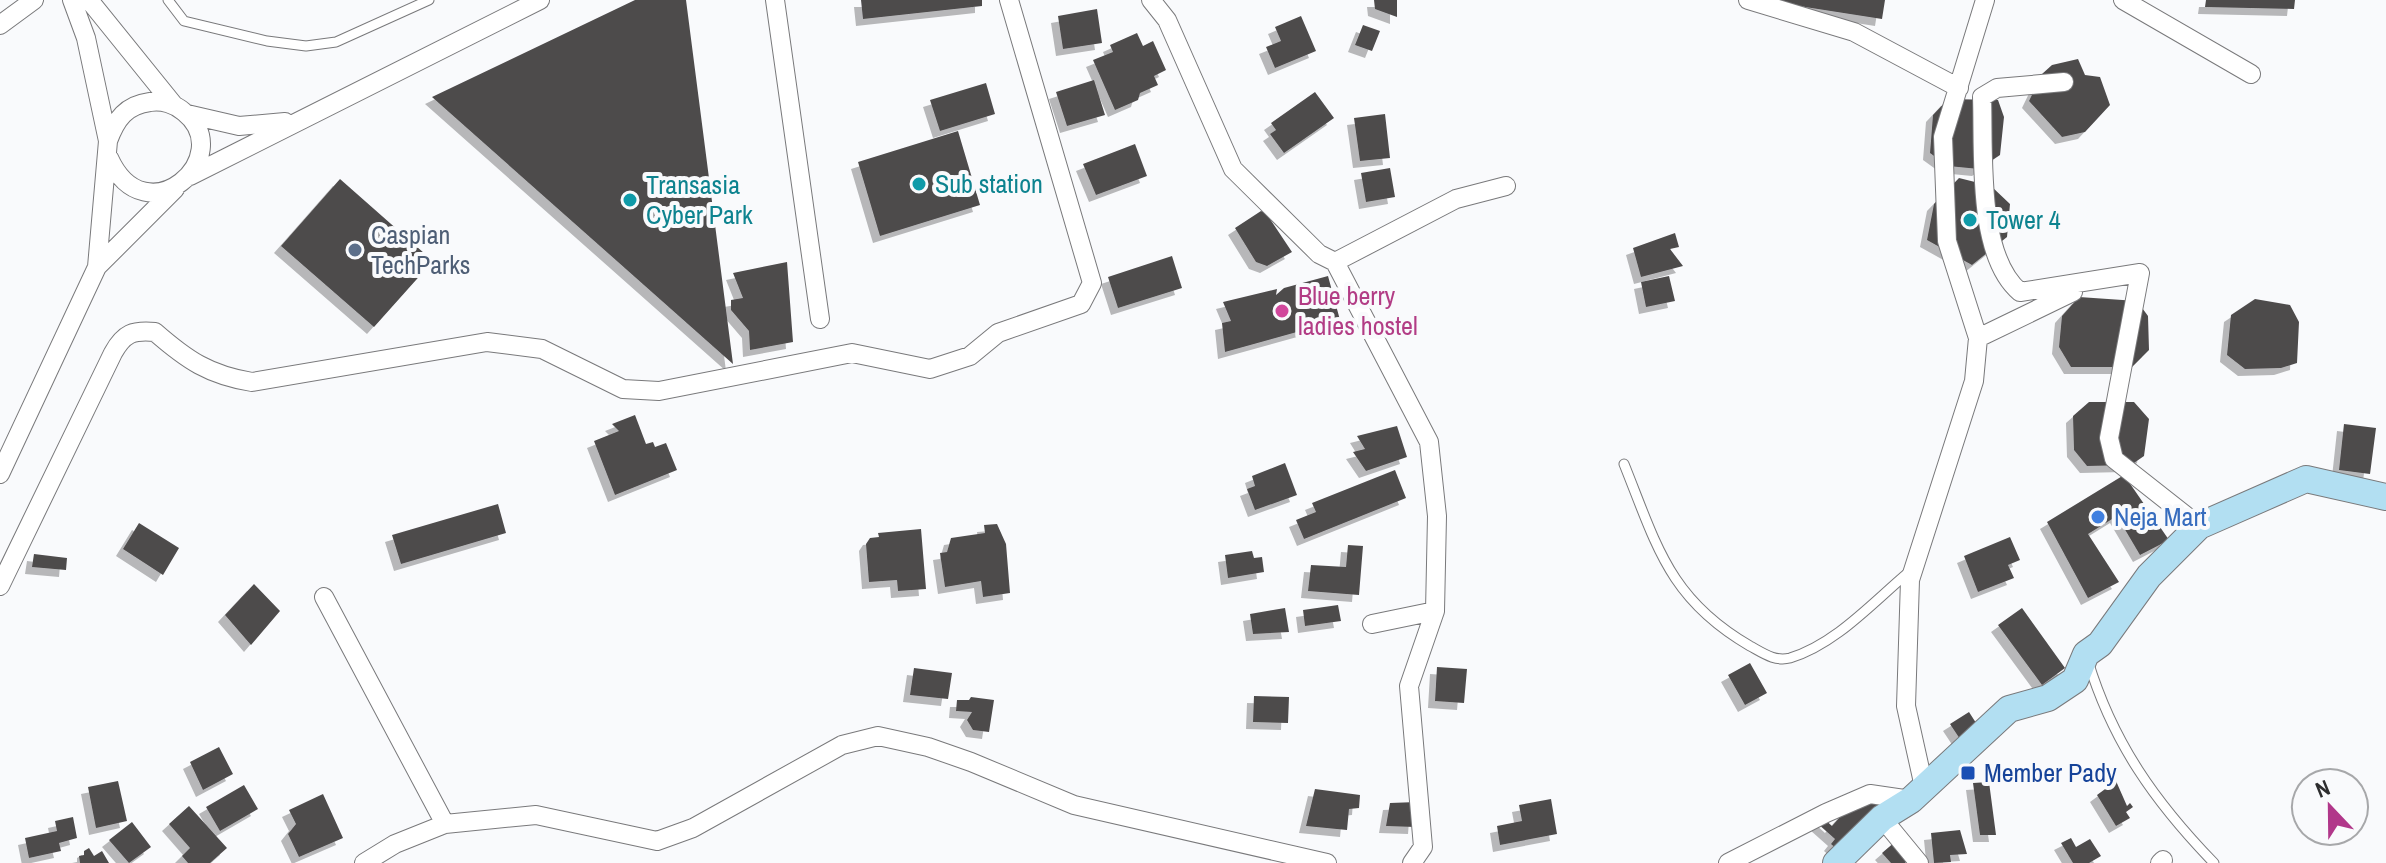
<svg xmlns="http://www.w3.org/2000/svg" width="2386" height="863" font-family="'Archivo Narrow',sans-serif">
	<defs>
		<filter id="shadow"><feDropShadow dx="-7" dy="7" stdDeviation="0" flood-color="#0004"/></filter>
	</defs>
	<rect width="100%" height="100%" fill="#f9fafc"/>
	<path fill="#4e4b4c" filter="url(#shadow)" d="M635,0H686L733,364L432,97Z
		M861,0H982V6L863,19Z
		M1374,0H1397V17L1375,9Z
		M1761,0H1885L1882,19Z
		M2206,0H2295L2294,9L2205,7Z
		M1097,9L1102,43L1063,49L1058,16Z
		M1301,16L1316,51L1275,68L1266,47L1281,41L1275,27Z
		M1363,25L1380,31L1372,51L1355,45Z
		M1137,33L1143,46L1153,41L1166,70L1154,76L1158,85L1140,93L1138,100L1115,110L1093,60L1113,52L1110,45Z
		M2078,59L2085,75L2100,77L2110,105L2085,132L2062,137L2029,101L2042,74L2052,65Z
		M1094,80L1105,115L1067,126L1056,92Z
		M986,83L995,114L940,131L930,100Z
		M1315,92L1334,118L1284,153L1270,134L1276,130L1271,123Z
		M1948,99L1998,100L2004,117L2000,155L1979,169L1948,166L1930,153L1933,115Z
		M1385,114L1390,158L1360,161L1354,118Z
		M958,131L980,205L880,236L858,162Z
		M1135,144L1147,176L1096,195L1083,164Z
		M1390,168L1395,197L1366,202L1361,173Z
		M1959,178L1991,186L2010,204L2007,237L1972,265L1927,240L1934,204Z
		M340,179L433,261L374,327L281,246Z
		M1261,211L1266,213L1292,252L1267,266L1256,262L1235,228Z
		M1675,233L1679,247L1670,249L1683,266L1641,277L1633,248Z
		M1172,256L1182,288L1118,308L1108,277Z
		M787,262L793,342L750,350L749,331L731,310V300L743,298L733,273Z
		M1328,276L1340,320L1225,352L1222,323L1231,321L1223,302L1277,289L1276,295L1284,288Z
		M1669,276L1675,301L1646,307L1641,282Z
		M2079,297L2137,301L2148,316L2149,350L2132,367H2071L2059,347L2062,316Z
		M2255,299L2290,305L2299,322L2297,363L2281,368L2245,369L2227,355L2231,315Z
		M2089,402H2134L2149,419L2144,456L2131,465L2087,466L2074,450L2073,416Z
		M635,415L646,444L653,442L655,447L666,443L677,470L615,495L594,441L619,431L612,424Z
		M2344,424L2376,428L2370,474L2339,470Z
		M1397,426L1407,457L1366,471L1353,452L1365,449L1357,436Z
		M1285,463L1297,495L1255,510L1247,489L1255,486L1252,476Z
		M1395,470L1406,498L1304,539L1296,520L1316,512L1312,503Z
		M2124,475L2169,540L2140,555L2117,516L2088,534L2119,582L2088,598L2047,522Z
		M498,504L506,533L401,564L392,535Z
		M139,523L179,548L163,575L123,549Z
		M997,524L1006,544L1010,593L983,597L981,581L945,587L940,553L947,552L951,538L985,533L984,525Z
		M921,529L926,589L898,591L897,580L869,582L866,544L870,538L879,537L878,533Z
		M2010,537L2020,560L2008,565L2014,578L1978,592L1964,556Z
		M1348,545L1363,546L1359,595L1308,591L1311,565L1346,567Z
		M1252,551L1254,558L1262,557L1264,572L1228,578L1225,555Z
		M34,554L67,558L66,570L32,567Z
		M254,584L280,611L251,645L225,615Z
		M1338,605L1341,621L1305,626L1303,610Z
		M1285,608L1289,632L1253,634L1250,614Z
		M2022,608L2065,668L2042,685L1998,625Z
		M1750,663L1767,693L1745,705L1728,675Z
		M1437,667L1467,669L1464,703L1435,701Z
		M914,668L952,673L948,699L910,695Z
		M1254,696L1289,697L1288,723L1253,722Z
		M971,697L994,700L989,732L973,730L967,720L972,712L956,711L957,700H969Z
		M1969,712L1978,726L1960,739L1950,724Z
		M219,747L233,774L203,790L190,762Z
		M118,781L127,821L96,828L88,787Z
		M2116,781L2127,806L2130,803L2133,807L2126,812L2130,818L2116,826L2097,795Z
		M1989,782L1996,835H1980L1973,783Z
		M244,785L258,809L220,831L206,807Z
		M1315,789L1360,795L1359,808L1349,809L1347,830L1306,826Z
		M323,794L343,838L299,857L288,834L296,824L289,810Z
		M1551,799L1557,834L1500,845L1497,826L1522,821L1519,805Z
		M1864,800H1885L1839,851L1831,844L1835,839L1817,823L1822,817L1832,826L1849,807Z
		M1417,802L1415,827L1386,826L1390,803Z
		M189,806L227,848L210,863H188L182,856L190,848L169,824Z
		M73,817L77,838L59,843L61,851L29,858L25,838L57,831L55,821Z
		M132,822L151,847L129,863L109,840Z
		M1960,830L1967,854L1950,855L1951,862L1934,863L1931,833Z
		M2071,838L2076,847L2090,839L2101,856L2089,863H2073L2061,843Z
		M1896,841L1911,857L1905,863H1891L1882,853Z
		M89,848L94,856L102,851L109,863H80L79,856L84,855V851Z"/>
	<g fill="none" stroke-linecap="round" stroke-linejoin="round">
		<defs>
			<path id="service" d="M168,0L184,21L267,41L306,46L336,42L429,0
				M1624,464C1657,546 1669,599 1750,646C1763,653 1775,662 1790,658C1836,644 1873,602 1909,572
				M2088,661C2113,743 2155,802 2214,863"/>
			<path id="minor" d="M72,0L86,38L108,141
				M89,0L173,104
				M775,0L820,319
				M1151,0L1167,20L1233,169L1319,254L1335,262L1429,442L1437,516L1435,611L1372,624
				M1748,0L1854,32L1959,88
				M2123,0L2251,74
				M0,25L34,0
				M2064,82L1997,88L1982,97C1984,151 1976,255 2020,292L2140,273L2109,438L2114,459L2199,526
				M187,114L239,126L285,122
				M190,176L540,0
				M1335,262L1456,199L1506,186
				M97,267L108,141C116,119 126,105 150,102C162,100 175,104 184,112C239,156 146,240 109,158
				M1978,338L2073,292
				M0,474L97,267L175,189
				M0,586L113,353C124,333 133,330 155,332C187,360 209,375 252,382L487,342L542,349L623,389L659,391L852,353L930,369L970,356L998,333L1081,304L1092,283L1009,0
				M324,597L445,824L536,815L657,841L693,828L842,745L878,736L928,747L971,762L1074,805L1327,863
				M1924,787L1906,706L1910,580L1974,381L1978,338L1947,241L1943,137L1985,0
				M1882,818L1919,863
				M364,863L395,844L445,824
				M1412,863L1423,847L1409,686L1435,611
				M1728,863L1826,813L1870,794L1911,800
				M2160,863L2163,860"/>
			<path id="secondary" d="M1836,863L1882,818L1911,800L2009,709L2048,698L2075,680L2086,654L2100,644L2149,576L2199,526L2306,479L2386,497"/>
		</defs>
		<use href="#service" stroke="#79797b" stroke-width="11"/>
		<use href="#minor" stroke="#79797b" stroke-width="20"/>
		<use href="#secondary" stroke="#79797b" stroke-width="28"/>
		<use href="#service" stroke="#fff" stroke-width="9"/>
		<use href="#minor" stroke="#fff" stroke-width="18"/>
		<use href="#secondary" stroke="#b2dff2" stroke-width="26"/>
	</g>
	<g fill="#0f9aa8" stroke="#f9fafc" stroke-width="3">
		<circle cx="919" cy="184" r="8"/>
		<circle cx="630" cy="200" r="8"/>
		<circle cx="1970" cy="220" r="8"/>
	</g>
	<circle fill="#5c6f8a" stroke="#f9fafc" stroke-width="3" cx="355" cy="250" r="8"/>
	<circle fill="#d1479c" stroke="#f9fafc" stroke-width="3" cx="1282" cy="311" r="8"/>
	<circle fill="#3f7fe0" stroke="#f9fafc" stroke-width="3" cx="2098" cy="517" r="8"/>
	<rect fill="#1a4fb4" stroke="#f9fafc" stroke-width="3" x="1960" y="765" width="16" height="16" rx="4"/>
	<g text-anchor="middle" stroke-width="8" stroke-linejoin="round" paint-order="stroke">
		<g font-size="26" fill="#0d838f" stroke="#f9fafc" text-anchor="start">
			<text x="935" y="193">Sub station</text>
			<text x="646" y="194">Transasia<tspan x="646" dy="30">Cyber Park</tspan></text>
			<text x="1986" y="229">Tower 4</text>
		</g>
		<g font-size="26" fill="#4e5e75" stroke="#f9fafc" text-anchor="start">
			<text x="371" y="244">Caspian<tspan x="371" dy="30">TechParks</tspan></text>
		</g>
		<g font-size="26" fill="#b23c85" stroke="#f9fafc" text-anchor="start">
			<text x="1298" y="305">Blue berry<tspan x="1298" dy="30">ladies hostel</tspan></text>
		</g>
		<g font-size="26" fill="#366cbe" stroke="#f9fafc" text-anchor="start">
			<text x="2114" y="526">Neja Mart</text>
		</g>
		<g font-size="26" fill="#164399" stroke="#f9fafc" text-anchor="start">
			<text x="1984" y="782">Member Pady</text>
		</g>
	</g>
	<g transform="translate(2330 807) rotate(338)"><circle r="38" fill="#f9fafc" stroke="#a7a8aa" stroke-width="2"/>
	<path d="M0-6L14 30L0 20L-14 30Z" fill="#b1378a"/>
	<text y="-12" font-size="22" font-weight="bold" text-anchor="middle" fill="#2d2d2e">N</text>
	</g>
</svg>
